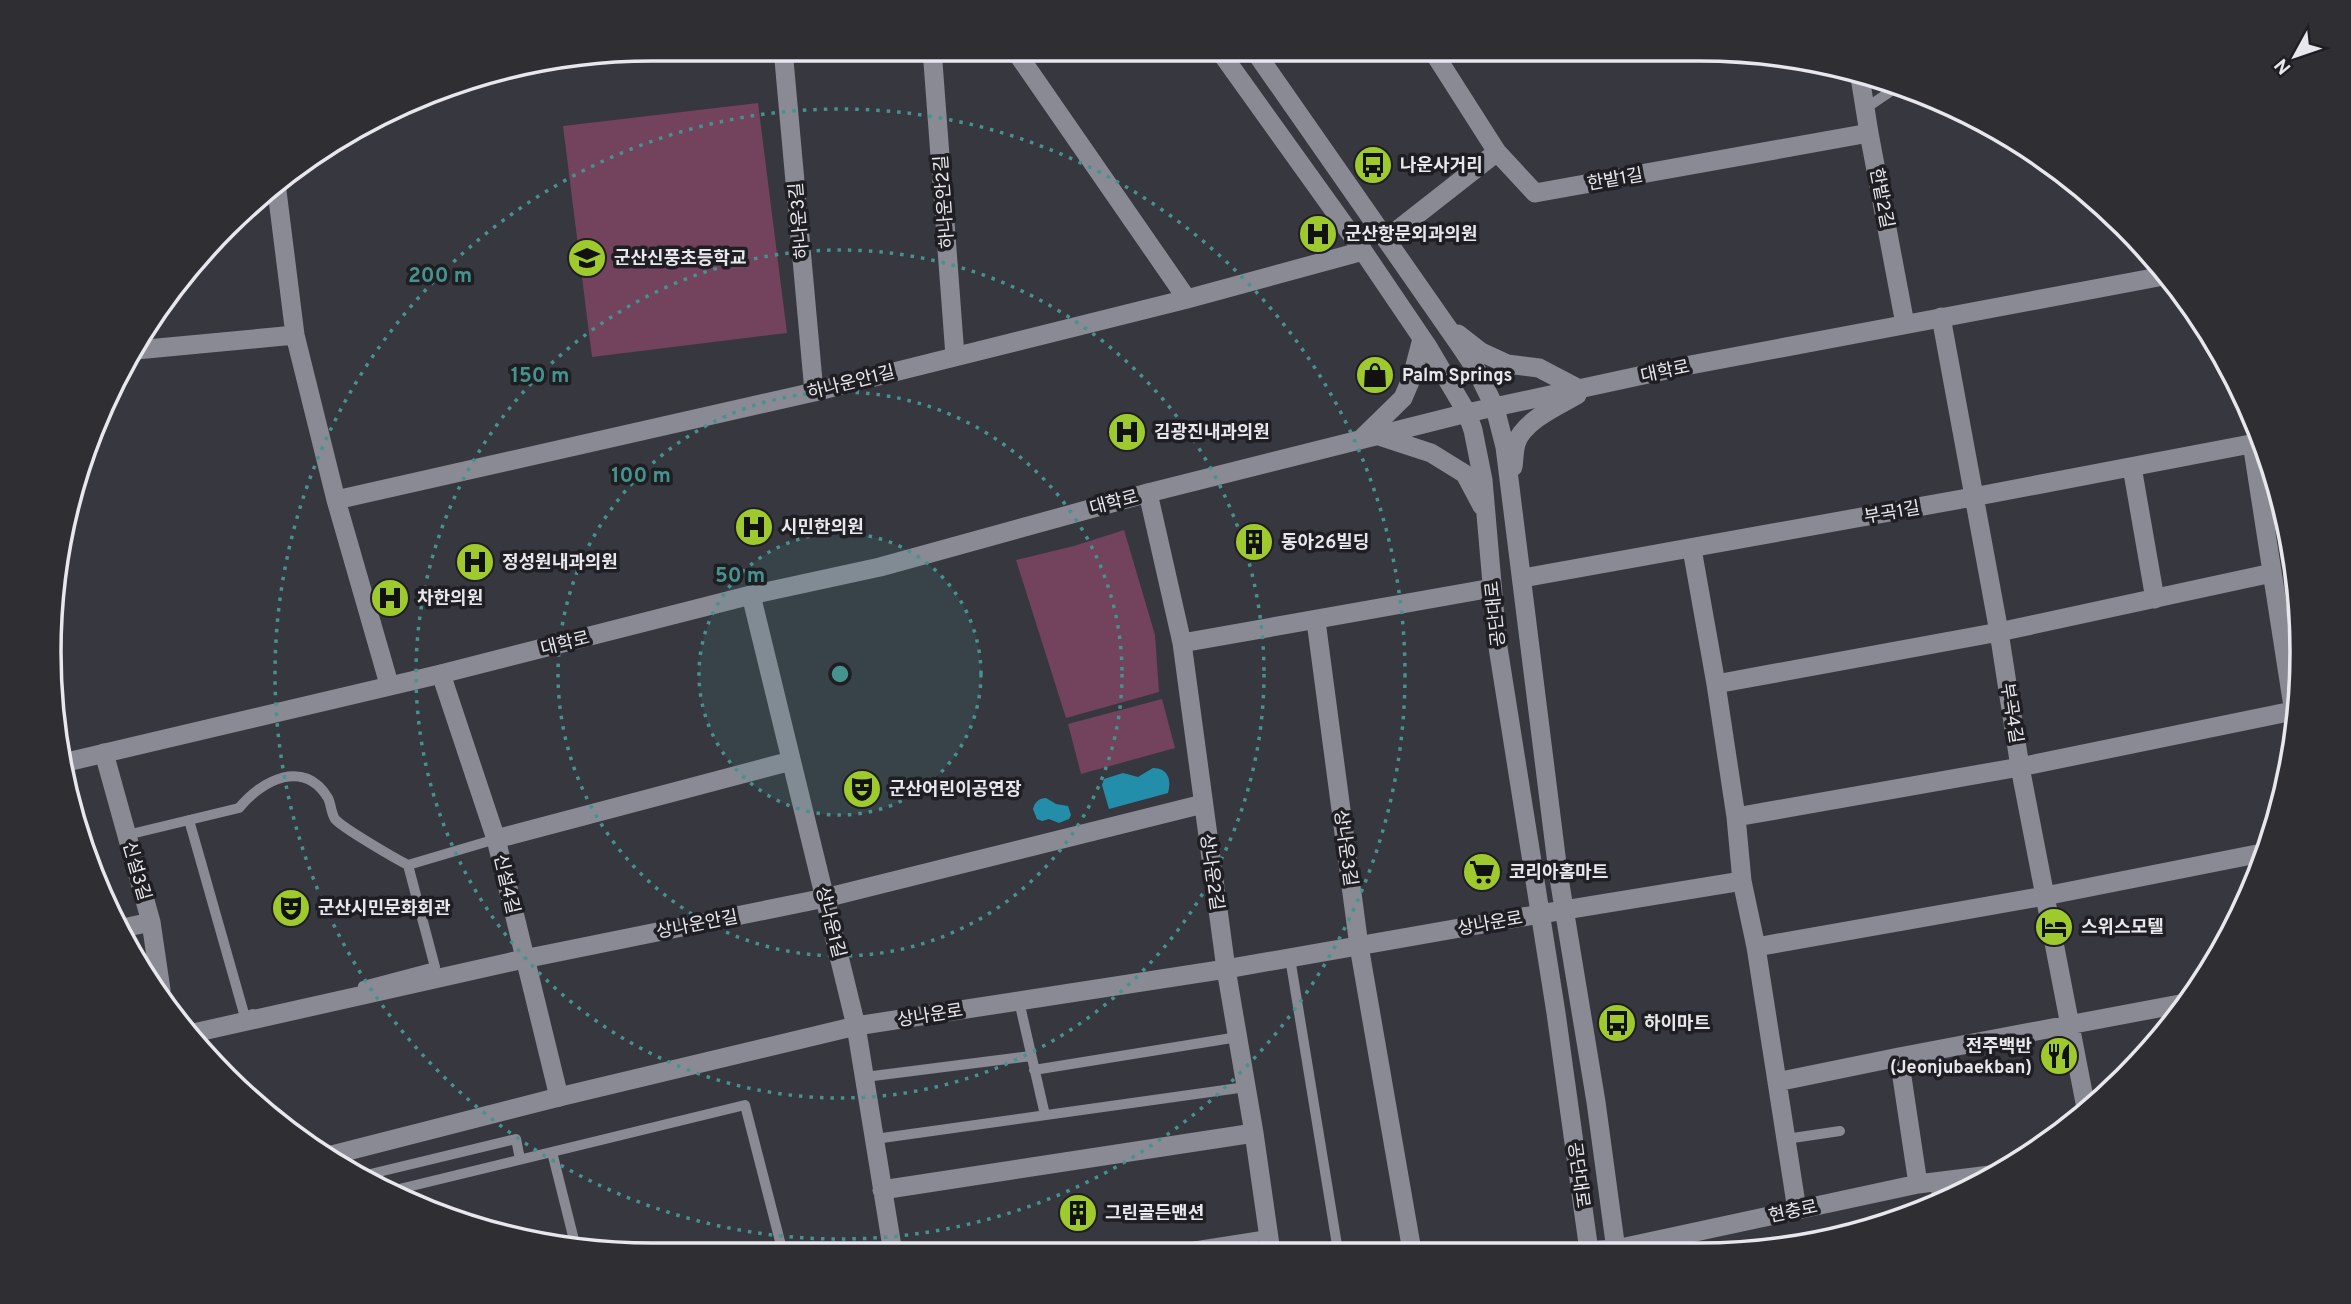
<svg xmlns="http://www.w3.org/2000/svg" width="2351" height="1304" font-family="Overpass,'Noto Sans KR',sans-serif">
	<rect width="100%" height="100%" fill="#373740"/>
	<path fill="#73425c" d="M758,103L787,333L592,357L563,126Z
		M1124,530L1155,635L1159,692L1066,718L1016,560L1074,546Z
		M1162,699L1175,748L1081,774L1068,724Z"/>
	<path fill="#238eaa" d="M1153,768C1168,768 1172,780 1168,793L1109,809L1102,785L1104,779L1123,773L1138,777Z
		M1046,798L1056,804L1068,806L1071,815L1069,819L1059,823L1049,819L1042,821L1037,819L1033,809C1035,802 1039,798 1046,798Z"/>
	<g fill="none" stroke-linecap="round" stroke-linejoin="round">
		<path stroke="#8a8a94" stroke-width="10" d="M1440,61L1462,50
			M1866,108L1897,87
			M189,820L245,1017L253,1014
			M127,835L239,808C262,780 304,758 328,798C331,804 331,813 335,819C341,827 396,859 408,865L496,839
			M1290,958L1338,1251
			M363,986L435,967L408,865
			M1019,1001L1045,1115
			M1034,1070L1238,1037
			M865,1077L1031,1056
			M875,1139L1246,1087
			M1786,1139L1840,1131
			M552,1152L576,1248
			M358,1177L516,1139L520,1159
			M391,1191L745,1105L783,1253
			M1936,1202L1937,1181
			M1159,1252L1268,1235"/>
		<path stroke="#8a8a94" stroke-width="19" d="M783,49L814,392
			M932,49L955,356
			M1014,49L1187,299
			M1432,50L1497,152L1535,193L1869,133
			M784,53L828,49
			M1859,71L1869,133L1905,324
			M276,183L295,335L336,500L389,684
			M1386,239L1497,152
			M1941,317L1999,632L2020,767L2086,1108
			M136,350L295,335
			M2252,443L2297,732
			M2132,467L2155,599
			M1148,493L1182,643L1226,969L1254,1133L1271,1252
			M336,500L814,392L1187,299L1363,251
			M1692,549L1716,684L1736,817L1742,881L1756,947L1797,1210
			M1523,578L1973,497L2261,442
			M751,595L856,1026L893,1253
			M1316,621L1359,946L1412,1251
			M1182,643L1492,588
			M441,674L496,839L559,1097
			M1716,684L1999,632L2272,573
			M104,753L151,922L161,990
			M1736,817L2020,767L2293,711
			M496,839L791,761
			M1540,914L1742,881
			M123,928L151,922
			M1756,947L2045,896L2267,852
			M189,1034L524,959L825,898L1203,804
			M1899,1057L1918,1184
			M1777,1082L1899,1057L2185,1003
			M882,1190L1254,1133
			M1597,1250L1616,1249L1918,1184L1990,1175"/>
		<path stroke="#8a8a94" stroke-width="19" d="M1219,50L1363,251L1428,347L1467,413L1473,430L1483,480L1497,641L1556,1013L1589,1251
			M1254,50L1459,344L1477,371L1495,408L1505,447L1558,872L1596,1102L1616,1250
			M1458,334L1481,352L1507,364L1539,368L1579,389
			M1379,436L1431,453L1465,474L1482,506
			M1361,439L1403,398L1412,377L1422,339
			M1513,467C1514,460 1514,451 1516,444C1522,422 1557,406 1577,395
			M67,762L441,674L751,595L880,567L1148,493L1467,413L1685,366L2169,275
			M328,1156L559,1097L856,1026L1226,969L1540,914"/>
	</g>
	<circle cx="840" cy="674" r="141" fill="#45928e" fill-opacity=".12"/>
	<g fill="none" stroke="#45928e" stroke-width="3.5" stroke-dasharray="3.5 7">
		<circle cx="840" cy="674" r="141"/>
		<circle cx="840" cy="674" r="282"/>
		<circle cx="840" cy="674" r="424"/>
		<circle cx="840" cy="674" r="565"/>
	</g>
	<defs>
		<symbol id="bus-disc" viewBox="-11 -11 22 22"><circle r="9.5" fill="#9fca2d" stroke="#1f1f23"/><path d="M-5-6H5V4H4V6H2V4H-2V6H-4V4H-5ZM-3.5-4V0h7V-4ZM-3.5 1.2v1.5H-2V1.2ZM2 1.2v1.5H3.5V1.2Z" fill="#111"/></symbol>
		<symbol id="hospital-disc" viewBox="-11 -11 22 22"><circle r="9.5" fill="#9fca2d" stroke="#1f1f23"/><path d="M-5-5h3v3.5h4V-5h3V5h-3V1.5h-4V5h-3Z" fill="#111"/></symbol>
		<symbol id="school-disc" viewBox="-11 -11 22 22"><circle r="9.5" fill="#9fca2d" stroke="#1f1f23"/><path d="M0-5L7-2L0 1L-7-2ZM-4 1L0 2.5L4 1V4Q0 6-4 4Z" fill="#111"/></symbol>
		<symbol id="shop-disc" viewBox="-11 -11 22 22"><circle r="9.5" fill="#9fca2d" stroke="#1f1f23"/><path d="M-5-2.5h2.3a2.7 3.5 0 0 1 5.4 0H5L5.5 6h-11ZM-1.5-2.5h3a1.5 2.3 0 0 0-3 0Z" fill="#111"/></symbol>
		<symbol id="building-disc" viewBox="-11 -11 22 22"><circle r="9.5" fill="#9fca2d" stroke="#1f1f23"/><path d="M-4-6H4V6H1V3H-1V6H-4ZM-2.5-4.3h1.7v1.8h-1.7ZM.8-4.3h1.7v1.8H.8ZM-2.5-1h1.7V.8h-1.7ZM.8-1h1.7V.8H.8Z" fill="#111"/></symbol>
		<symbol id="theatre-disc" viewBox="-11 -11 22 22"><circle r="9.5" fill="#9fca2d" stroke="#1f1f23"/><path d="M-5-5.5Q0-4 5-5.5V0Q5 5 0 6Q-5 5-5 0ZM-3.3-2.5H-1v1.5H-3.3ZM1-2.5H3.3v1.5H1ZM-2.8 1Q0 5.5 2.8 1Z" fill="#111"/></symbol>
		<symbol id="supermarket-disc" viewBox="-11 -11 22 22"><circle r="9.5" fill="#9fca2d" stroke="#1f1f23"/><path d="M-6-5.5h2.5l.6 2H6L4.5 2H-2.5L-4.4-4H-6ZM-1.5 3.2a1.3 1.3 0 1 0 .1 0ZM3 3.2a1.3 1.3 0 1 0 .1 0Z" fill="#111"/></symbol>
		<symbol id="hotel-disc" viewBox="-11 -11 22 22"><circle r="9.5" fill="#9fca2d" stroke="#1f1f23"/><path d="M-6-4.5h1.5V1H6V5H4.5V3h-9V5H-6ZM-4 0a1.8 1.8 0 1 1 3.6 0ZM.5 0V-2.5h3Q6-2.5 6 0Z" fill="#111"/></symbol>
		<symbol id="restaurant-disc" viewBox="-11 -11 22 22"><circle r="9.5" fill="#9fca2d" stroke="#1f1f23"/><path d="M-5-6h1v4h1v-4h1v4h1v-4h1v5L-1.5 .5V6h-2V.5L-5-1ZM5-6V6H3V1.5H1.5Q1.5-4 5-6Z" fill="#111"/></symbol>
	</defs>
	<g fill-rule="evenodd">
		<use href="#bus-disc" x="1351" y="143" width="44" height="44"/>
		<use href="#hospital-disc" x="1296" y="212" width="44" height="44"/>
		<use href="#school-disc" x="565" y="236" width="44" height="44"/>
		<use href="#shop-disc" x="1353" y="353" width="44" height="44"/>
		<use href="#hospital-disc" x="1105" y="410" width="44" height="44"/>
		<use href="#hospital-disc" x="732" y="505" width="44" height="44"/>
		<use href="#building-disc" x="1232" y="520" width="44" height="44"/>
		<use href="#hospital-disc" x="453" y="540" width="44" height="44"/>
		<use href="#hospital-disc" x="368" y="576" width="44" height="44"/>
		<use href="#theatre-disc" x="840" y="767" width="44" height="44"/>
		<use href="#supermarket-disc" x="1460" y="850" width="44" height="44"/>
		<use href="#theatre-disc" x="269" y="886" width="44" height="44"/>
		<use href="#hotel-disc" x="2032" y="905" width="44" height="44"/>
		<use href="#bus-disc" x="1595" y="1001" width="44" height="44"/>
		<use href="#restaurant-disc" x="2037" y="1034" width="44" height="44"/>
		<use href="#building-disc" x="1056" y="1191" width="44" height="44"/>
	</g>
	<g text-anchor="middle" stroke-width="7" stroke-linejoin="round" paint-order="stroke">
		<g font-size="18" font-weight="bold" fill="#e7e7ed" stroke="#1f1f23" text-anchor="start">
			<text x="1400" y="171">나운사거리</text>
			<text x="1345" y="240">군산항문외과의원</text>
			<text x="614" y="264">군산신풍초등학교</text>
			<text x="1402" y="381">Palm Springs</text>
			<text x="1154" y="438">김광진내과의원</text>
			<text x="781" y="533">시민한의원</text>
			<text x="1281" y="548">동아26빌딩</text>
			<text x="502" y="568">정성원내과의원</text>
			<text x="417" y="604">차한의원</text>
			<text x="889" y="795">군산어린이공연장</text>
			<text x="1509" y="878">코리아홈마트</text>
			<text x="318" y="914">군산시민문화회관</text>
			<text x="2081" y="933">스위스모텔</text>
			<text x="1644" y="1029">하이마트</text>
			<text x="2032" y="1052" text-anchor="end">전주백반<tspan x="2032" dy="21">(Jeonjubaekban)</tspan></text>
			<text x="1105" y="1219">그린골든맨션</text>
		</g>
		<g font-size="18" fill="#e7e7ed" stroke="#1f1f23">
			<text transform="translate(1615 179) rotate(-10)" y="6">한밭1길</text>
			<text transform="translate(1882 198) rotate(79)" y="6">한밭2길</text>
			<text transform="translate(944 202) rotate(-94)" y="6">하나운안2길</text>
			<text transform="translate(799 221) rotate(-95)" y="6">하나운3길</text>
			<text transform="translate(1665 371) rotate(-12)" y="6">대학로</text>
			<text transform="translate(851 382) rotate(-14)" y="6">하나운안1길</text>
			<text transform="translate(1114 502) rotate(-15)" y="6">대학로</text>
			<text transform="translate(1892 512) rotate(-10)" y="6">부곡1길</text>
			<text transform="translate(1495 614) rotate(-96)" y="6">공단대로</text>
			<text transform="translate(565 643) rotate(-14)" y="6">대학로</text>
			<text transform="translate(2012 713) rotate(81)" y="6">부곡4길</text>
			<text transform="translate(1346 848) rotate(82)" y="6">상나운3길</text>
			<text transform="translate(137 871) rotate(74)" y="6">신설3길</text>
			<text transform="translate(1212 872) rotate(82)" y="6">상나운2길</text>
			<text transform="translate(507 884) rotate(77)" y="6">신설4길</text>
			<text transform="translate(831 922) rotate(76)" y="6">상나운1길</text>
			<text transform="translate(1490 923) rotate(-10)" y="6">상나운로</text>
			<text transform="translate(697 924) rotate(-11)" y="6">상나운안길</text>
			<text transform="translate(930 1015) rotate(-9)" y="6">상나운로</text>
			<text transform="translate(1579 1175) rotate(82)" y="6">공단대로</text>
			<text transform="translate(1793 1211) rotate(-12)" y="6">현충로</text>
		</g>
	</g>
	<path d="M0 0H2351V1304H0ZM652 61H1699A591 591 0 0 1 2290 652V652A591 591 0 0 1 1699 1243H652A591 591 0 0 1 61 652V652A591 591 0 0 1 652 61Z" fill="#2f2f33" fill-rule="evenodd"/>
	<path fill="none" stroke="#e7e7ed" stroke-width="3.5" d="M652 61H1699A591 591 0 0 1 2290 652V652A591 591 0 0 1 1699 1243H652A591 591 0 0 1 61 652V652A591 591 0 0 1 652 61Z"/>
	<circle cx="840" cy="674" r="10" fill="#45928e" stroke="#1f1f23" stroke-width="3.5"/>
	<g font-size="21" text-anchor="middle" font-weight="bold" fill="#45928e" stroke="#1f1f23" stroke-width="7" stroke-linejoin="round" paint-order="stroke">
		<text x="440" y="282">200 m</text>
		<text x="540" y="382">150 m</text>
		<text x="641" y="482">100 m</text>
		<text x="740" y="582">50 m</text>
	</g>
	<g transform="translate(2295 56) rotate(230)" stroke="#1f1f23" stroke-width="5" paint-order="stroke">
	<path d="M0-5L12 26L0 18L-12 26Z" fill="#e7e7ed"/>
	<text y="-10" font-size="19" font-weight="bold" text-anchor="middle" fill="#e7e7ed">N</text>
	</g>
</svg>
